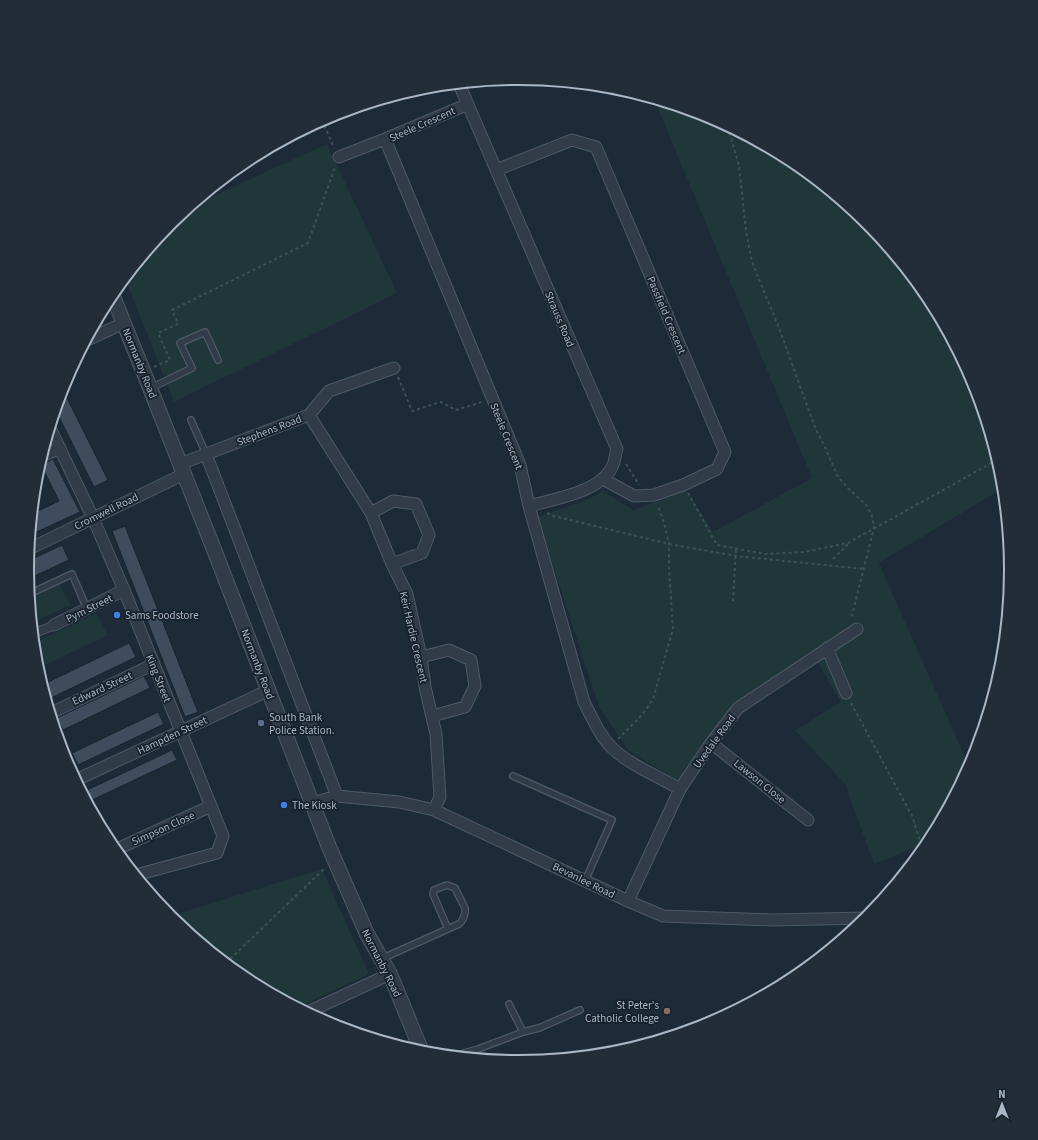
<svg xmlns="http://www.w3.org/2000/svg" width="1038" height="1140" font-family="'Source Sans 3',sans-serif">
	<rect width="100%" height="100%" fill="#1d2a38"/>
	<path fill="#1f3739" d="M654,99L707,116L793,161L867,222L928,297L974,382L1002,474L1003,488L879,563L969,766L930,841L874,864L845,784L795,730L841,702L813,655L732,709L682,784L628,750L599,707L537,517L584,501L603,491L633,510L687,490L713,532L812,478Z
		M327,144L397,293L174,402L125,278L171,222L189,207Z
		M59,582L70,605L32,623L30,596Z
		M96,613L108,635L37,669L34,643Z
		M322,869L369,974L299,1007L245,979L170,916Z"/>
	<path fill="#3e4c5d" stroke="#19232f" d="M62,388L108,480L94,487L56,411Z
		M53,459L80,512L30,535L32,514L59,501L41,465Z
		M125,526L198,712L185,717L112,531Z
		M62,545L69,560L28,579L27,570L28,561Z
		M129,643L136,657L47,700L42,685Z
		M144,676L150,688L63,730L57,718Z
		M158,712L164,724L78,765L72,753Z
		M172,750L177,760L88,802L83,792Z"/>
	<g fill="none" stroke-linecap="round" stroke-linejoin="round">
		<defs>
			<path id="service" d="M151,388L192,368L180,343L205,332L218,360
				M191,420L206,454
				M29,594L72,574L87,609
				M513,776L612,820L585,881
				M381,959L459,924C463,921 466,913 465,908L455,888L447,885L434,890L433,894L448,929
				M509,1004L523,1032
				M454,1056L478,1049L523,1032L539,1028L580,1010"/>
			<path id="pedestrian" d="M33,634L54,625"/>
			<path id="minor" d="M459,84L617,449C615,455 615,462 612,467C600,492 554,499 529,506
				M468,104L385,139L520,465L529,506L584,702C592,718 599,734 611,747C628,764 659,777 680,789
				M339,157L385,139
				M496,170L572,140L596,147L725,452L717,469L683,485L654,495L634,496L603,479
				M87,340L124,323
				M309,415L371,513L392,564L407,594L421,657L425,687L436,734L440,797L434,810
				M50,428L93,518L124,590L223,836L217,853L136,875
				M206,454L337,796
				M42,456L60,448
				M180,464L309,415L329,391L394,368
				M371,513L393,501L416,504L429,535L422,553L392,564
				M29,549L184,474
				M54,625L124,590
				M827,648L846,693
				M421,657L449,650L471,660L475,686L465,707L432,716
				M51,713L154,664
				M711,743L808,820
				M76,780L269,690
				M312,803L337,796L399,802L434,810L628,901L663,916L773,920L867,918
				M115,850L211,806
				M628,901L680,789L711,743L738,708L857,629
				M308,1012L390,974"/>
			<path id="tertiary" d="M112,294L150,388L213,547L329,847L367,934L390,974L422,1052"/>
		</defs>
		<use href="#service" stroke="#4f5967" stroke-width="8"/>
		<use href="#pedestrian" stroke="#4f5967" stroke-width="10"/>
		<use href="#minor" stroke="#4f5967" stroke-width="13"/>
		<use href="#tertiary" stroke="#4f5967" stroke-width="16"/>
		<path stroke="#3a5354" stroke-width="2" stroke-dasharray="3 3" stroke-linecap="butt" d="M322,120L334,148
			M728,127L739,166L746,231L752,262L779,328L816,430L824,445L838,477L848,488L867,506L872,516L874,528L851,619
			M154,367L170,360L158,333L178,324L172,310L308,243L335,167
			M398,377L412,411L441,402L456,410L482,402
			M626,464L639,485
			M688,493L717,545L765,554L804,552L848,543L997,460
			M547,513L554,516L669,544L736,556L864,569
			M833,559L848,544
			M733,601L736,548
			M851,703L912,816L923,850
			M618,739L642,715L653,699L673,629L669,568V544L664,523L658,505
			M226,963L325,868"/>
		<use href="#service" stroke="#313c48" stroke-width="5.5"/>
		<use href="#pedestrian" stroke="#313c48" stroke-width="8"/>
		<use href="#minor" stroke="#313c48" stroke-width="11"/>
		<use href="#tertiary" stroke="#313c48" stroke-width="14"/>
	</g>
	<g fill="#3f7fe0" stroke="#17212c" stroke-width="1.5">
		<circle cx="117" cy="615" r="4"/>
		<circle cx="284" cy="805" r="4"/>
	</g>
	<circle fill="#5c6f8a" stroke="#17212c" stroke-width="1.5" cx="261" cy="723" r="4"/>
	<circle fill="#8d6e63" stroke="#17212c" stroke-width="1.5" cx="667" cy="1011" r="4"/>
	<g text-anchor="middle" stroke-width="3.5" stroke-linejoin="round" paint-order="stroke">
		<g font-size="11" fill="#abb6c6" stroke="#17212c">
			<text transform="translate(422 124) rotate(-24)" y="4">Steele Crescent</text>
			<text transform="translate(667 315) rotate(67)" y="4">Passfield Crescent</text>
			<text transform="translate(560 319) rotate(67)" y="4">Strauss Road</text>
			<text transform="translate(140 363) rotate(68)" y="4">Normanby Road</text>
			<text transform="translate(269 430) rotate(-21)" y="4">Stephens Road</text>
			<text transform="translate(507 436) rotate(68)" y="4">Steele Crescent</text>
			<text transform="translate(106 511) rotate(-26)" y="4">Cromwell Road</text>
			<text transform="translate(89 608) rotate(-26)" y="4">Pym Street</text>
			<text transform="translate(414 637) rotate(77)" y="4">Keir Hardie Crescent</text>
			<text transform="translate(258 664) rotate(69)" y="4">Normanby Road</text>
			<text transform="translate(159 678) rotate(68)" y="4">King Street</text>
			<text transform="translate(102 688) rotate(-25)" y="4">Edward Street</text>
			<text transform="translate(172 735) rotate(-25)" y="4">Hampden Street</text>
			<text transform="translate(714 741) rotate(-54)" y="4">Uvedale Road</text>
			<text transform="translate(760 781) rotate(39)" y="4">Lawson Close</text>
			<text transform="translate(163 828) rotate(-24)" y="4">Simpson Close</text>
			<text transform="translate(584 880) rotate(26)" y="4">Bevanlee Road</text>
			<text transform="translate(382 963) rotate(63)" y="4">Normanby Road</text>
		</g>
		<g font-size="11" fill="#abb6c6" stroke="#17212c" text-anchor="start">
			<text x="125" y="619">Sams Foodstore</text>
			<text x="269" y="721">South Bank<tspan x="269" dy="13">Police Station.</tspan></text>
			<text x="292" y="809">The Kiosk</text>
			<text x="659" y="1009" text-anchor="end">St Peter's<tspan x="659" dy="13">Catholic College</tspan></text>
		</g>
	</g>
	<path d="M0 0H1038V1140H0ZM34 570a485 485 0 1 1 970 0a485 485 0 1 1-970 0Z" fill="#232d38" fill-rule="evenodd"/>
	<path fill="none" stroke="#abb6c6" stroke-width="2" d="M34 570a485 485 0 1 1 970 0a485 485 0 1 1-970 0Z"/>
	<g transform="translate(1002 1104)" stroke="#17212c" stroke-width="3" paint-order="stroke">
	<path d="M0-3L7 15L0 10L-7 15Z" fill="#abb6c6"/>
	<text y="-6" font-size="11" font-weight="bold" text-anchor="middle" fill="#abb6c6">N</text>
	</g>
</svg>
